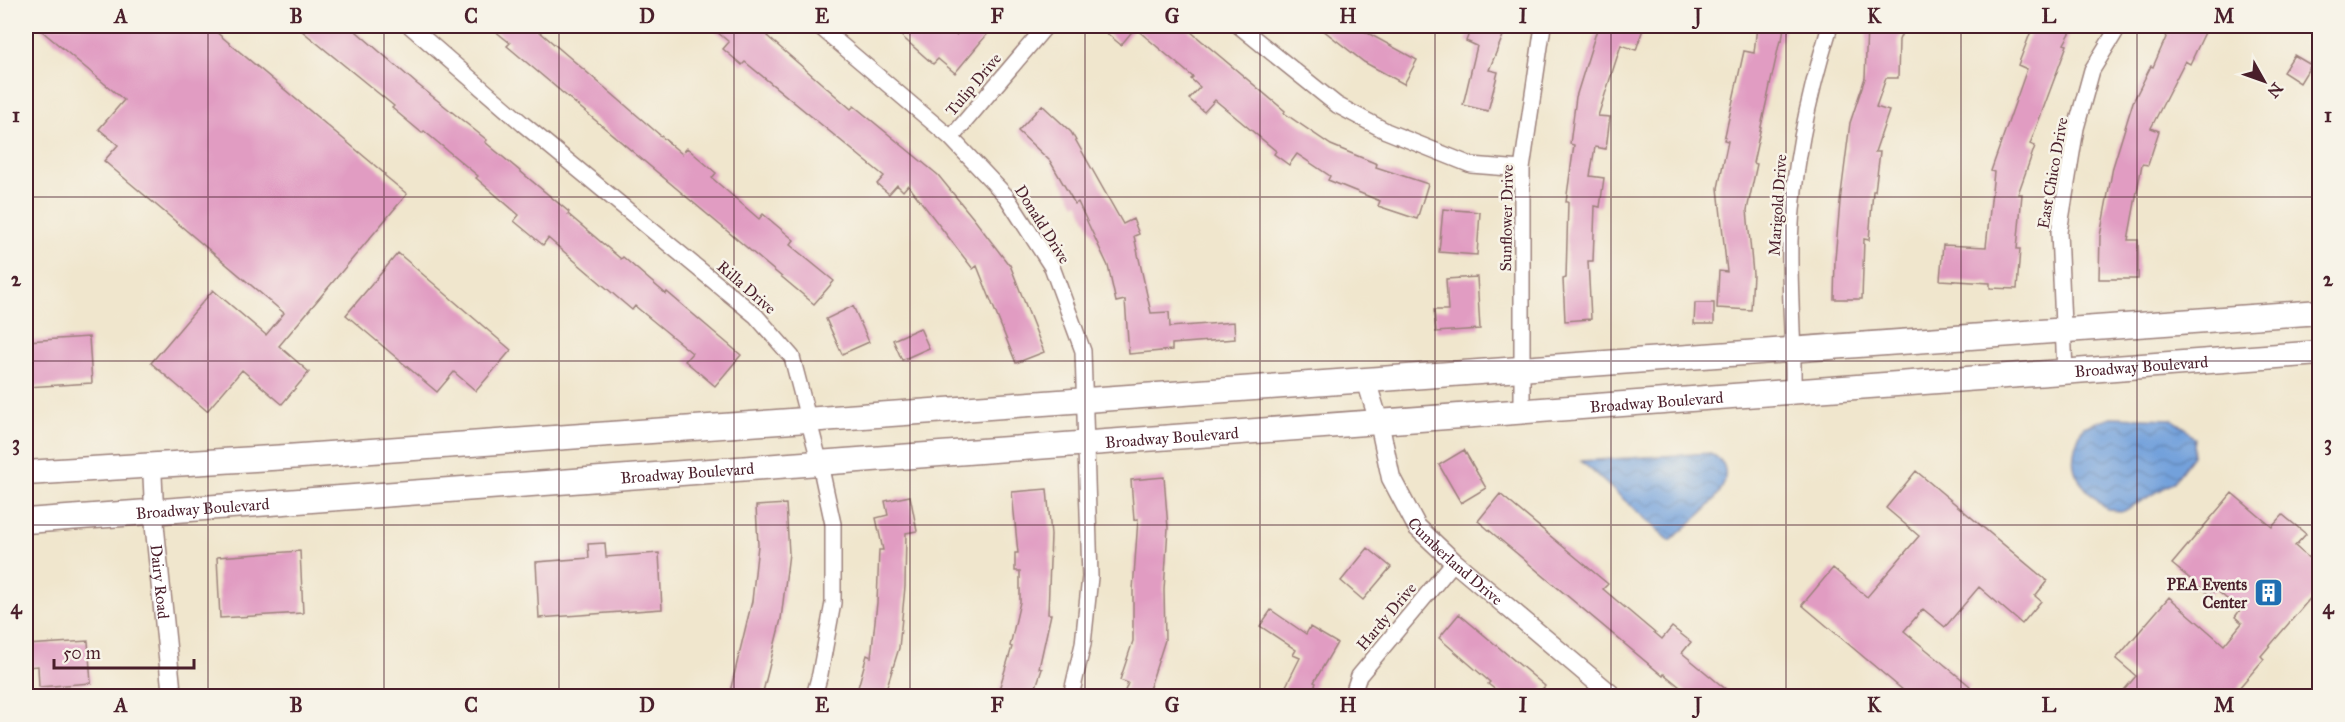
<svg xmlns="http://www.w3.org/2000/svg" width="2345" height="722" font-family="'IM FELL Great Primer',serif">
	<defs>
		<pattern id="water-waves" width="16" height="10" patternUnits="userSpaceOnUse" patternTransform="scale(1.5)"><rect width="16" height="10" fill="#73a1db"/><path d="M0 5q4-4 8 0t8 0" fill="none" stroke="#6083b2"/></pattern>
	</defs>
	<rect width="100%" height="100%" fill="#f7f3e8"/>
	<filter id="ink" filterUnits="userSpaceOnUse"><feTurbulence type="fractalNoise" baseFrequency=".0167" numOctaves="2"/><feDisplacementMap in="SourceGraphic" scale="12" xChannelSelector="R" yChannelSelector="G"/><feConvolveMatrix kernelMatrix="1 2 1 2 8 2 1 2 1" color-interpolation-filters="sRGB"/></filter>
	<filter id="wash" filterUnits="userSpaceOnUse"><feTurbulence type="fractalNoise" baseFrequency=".008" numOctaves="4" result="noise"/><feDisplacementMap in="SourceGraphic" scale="24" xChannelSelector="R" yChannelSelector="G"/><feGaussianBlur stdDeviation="1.35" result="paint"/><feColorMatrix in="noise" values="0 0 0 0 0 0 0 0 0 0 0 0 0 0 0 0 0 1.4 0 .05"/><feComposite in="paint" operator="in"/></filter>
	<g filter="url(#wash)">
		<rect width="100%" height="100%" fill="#f0e6cd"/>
		<path fill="url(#water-waves)" stroke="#5e6083" stroke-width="1.5" d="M2111,417L2172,419L2184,427L2195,438L2193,456L2173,483L2124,511L2107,510C2077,481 2062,469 2083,427Z
			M1711,453C1715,456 1722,460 1724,466C1734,494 1688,524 1670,541L1581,461Z"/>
		<g id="blocks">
			<path fill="#e19cc2" d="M36,26H209L385,174L384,175L407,194L279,346L309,372L282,404L242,370L207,411L151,363L213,290L266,335L284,313L104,161L118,145L99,129L124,100Z
				M296,26H350L417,84L487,140L485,142L569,212L568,214L621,259L623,257L666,294L667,292L741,355L715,386L685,361L692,353L635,306L632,310L548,238L543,245L514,221L519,215L476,178L478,176L424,131L422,133L392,108L394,106Z
				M489,26H533L682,154L687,148L716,173L712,178L759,219L763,214L794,240L790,245L834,281L814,304L507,46L510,43Z
				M710,26H776L767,36L851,109L854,106L938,175L974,219L1009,265H1010L1044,352L1016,363L977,266L973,269L908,185L903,191L897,185L889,194L877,184L884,176L745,62L742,65L723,49L729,42Z
				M890,26H945L956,35L963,26H994L955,73L938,59L933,64Z
				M1098,26H1184L1285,111L1284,113L1331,145L1377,164L1376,167L1428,184L1417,219L1378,206L1380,201L1328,180L1330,176L1297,154L1289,165L1274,154L1276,151L1215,100L1204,112L1189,99L1200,87L1191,79L1193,77L1135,28L1121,45Z
				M1318,26H1355L1417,60L1404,84L1364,62Z
				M1472,26H1507L1489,70L1498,72L1488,111L1463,105L1477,46L1466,41Z
				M1598,26H1644L1636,50L1621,45L1598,116L1610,117L1606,149L1595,147L1590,176L1604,178L1600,207L1595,206L1593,261H1588L1591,319L1565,321L1563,279L1566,278L1568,202H1566L1574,145L1570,144L1576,97Z
				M1757,26H1784L1782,41L1780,40L1753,163L1757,164L1747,210L1753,274L1751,310L1717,308L1719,271L1727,272L1718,188L1728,141L1724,140L1744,51L1754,53Z
				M1867,26H1905L1899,40L1898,78H1886L1876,107L1889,111L1875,152H1880L1875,191H1873L1869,240L1864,239L1862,299H1834L1835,259L1840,202L1850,123L1865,78Z
				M2033,26H2074L2064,44L2067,45L2030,144L2035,146L2018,194H2022L2017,249H2020L2017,289L1990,288V283L1940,280L1943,245L1986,247L1994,172L1991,171L2027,69L2018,65Z
				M2171,26H2208L2190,64L2185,61L2151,128L2159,131L2148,165L2142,164L2128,240H2138V279H2099L2100,236L2113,167L2133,102L2151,66L2153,67Z
				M2294,55L2311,65L2300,83L2283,72Z
				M1042,105L1071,132L1123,224L1133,219L1139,234L1134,236L1151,313L1169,312L1170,327L1234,322L1235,339L1172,344V350L1129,354L1125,300L1116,302L1108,266L1078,202L1075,204L1050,161L1018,131Z
				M1443,209L1480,212L1477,255L1439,252Z
				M398,253L511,350L476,391L454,372L437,392L346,315Z
				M1477,277L1480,329L1436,332L1434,310H1448L1446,279Z
				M1695,303H1714V324H1694Z
				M853,306L869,342L842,354L826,319Z
				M920,328L929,348L902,360L893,340Z
				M89,337L92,383L26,387V341Z
				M1464,450L1486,488L1461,503L1439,465Z
				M1916,471L2047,581L2035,596L2041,601L2022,624L1979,587L1945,627L1923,609L1904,631L1970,686L1961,696H1910L1802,605L1833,568L1867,597L1919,536L1886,508Z
				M1164,477L1168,528L1164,590L1165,640L1147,696H1123L1128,683L1120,680L1133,641V590L1138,519L1134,520L1131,480Z
				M1047,489L1051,535L1048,614H1051L1039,668L1042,669L1033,696H997L1012,647L1010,646L1020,602V571H1015V553H1018L1012,492Z
				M2232,493L2272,527L2283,515L2306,534L2295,546L2319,567V588L2261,656L2264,659L2232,696H2119L2136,676L2116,659L2169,597L2224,645L2242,623L2235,617L2240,610L2215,589L2210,595L2172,564Z
				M1500,494L1608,584L1603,589L1662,639L1672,627L1691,642L1682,653L1734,696H1691L1664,674L1663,676L1478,521Z
				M910,496L917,531L906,533L905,587L899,648L884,696H879L857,691L867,655L871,657L877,603L879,550H883L876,518L888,515L885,501Z
				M786,504L789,553L781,619L762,696H729L752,601L758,545L756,506Z
				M605,543L606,557L659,553L662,609L539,618L536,562L589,558L588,544Z
				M1368,548L1391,567L1363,600L1341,581Z
				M300,551L303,613L220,618L217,557Z
				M1271,610L1306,634L1310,627L1337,643L1314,682L1316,683L1310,696H1281L1300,658L1293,655L1296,650L1260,626Z
				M1459,614L1545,686L1536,696H1504L1488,684L1490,682L1439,638Z
				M88,641L91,683L39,687L38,666L26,667V645Z"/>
		</g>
	</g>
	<g filter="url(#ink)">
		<use href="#blocks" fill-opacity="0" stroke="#9d827c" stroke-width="1.5"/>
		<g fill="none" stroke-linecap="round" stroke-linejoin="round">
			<defs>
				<path id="minor" d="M410,26L523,124L756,316L792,357L820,464L833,524V603L820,674L814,696
					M819,26L951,138L1006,196L1052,267L1083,351L1090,577L1083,644L1071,696
					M1239,26L1337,105L1386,131L1471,165L1522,169
					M951,138L1046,26
					M2065,372L2059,232L2076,128L2092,70L2119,26
					M1793,392C1794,341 1789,291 1790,241C1793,167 1808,96 1830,26
					M1522,412V169L1543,26
					M1352,696L1359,676L1454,562"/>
				<g id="tertiary">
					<path id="s1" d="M1366,380L1379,422L1391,478L1417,527L1454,562L1613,696"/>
					<path id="s2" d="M152,465L155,530L172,696"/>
				</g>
				<g id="primary">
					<path d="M26,473L287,457L2320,312"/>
					<path id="s3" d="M26,521L2320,353"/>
				</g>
			</defs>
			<use href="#minor" stroke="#9d827c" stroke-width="18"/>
			<use href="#tertiary" stroke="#9d827c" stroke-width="21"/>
			<use href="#primary" stroke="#9d827c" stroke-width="27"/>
			<use href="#minor" stroke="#fff" stroke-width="15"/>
			<use href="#tertiary" stroke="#fff" stroke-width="18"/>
			<use href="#primary" stroke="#fff" stroke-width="24"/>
		</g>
	</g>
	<path fill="none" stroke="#4a1f2b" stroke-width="1.5" stroke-opacity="0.55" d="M208,26V696M384,26V696M559,26V696M734,26V696M910,26V696M1085,26V696M1260,26V696M1435,26V696M1611,26V696M1786,26V696M1961,26V696M2137,26V696M26,197H2320M26,361H2320M26,525H2320"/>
	<defs>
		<symbol id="building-square" viewBox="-11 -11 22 22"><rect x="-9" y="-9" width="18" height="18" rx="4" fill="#1f6fb2" stroke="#f7f3e8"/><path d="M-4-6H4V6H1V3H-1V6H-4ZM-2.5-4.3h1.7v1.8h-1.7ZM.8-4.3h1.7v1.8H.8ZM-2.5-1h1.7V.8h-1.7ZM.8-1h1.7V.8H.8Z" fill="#fff"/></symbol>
	</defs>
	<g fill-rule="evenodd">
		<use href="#building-square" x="2252" y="576" width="33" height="33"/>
	</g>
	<g text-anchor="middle" stroke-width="5" stroke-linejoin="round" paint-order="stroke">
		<g font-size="16" fill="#4a1f2b" stroke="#f7f3e8">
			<text transform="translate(973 84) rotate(-50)" y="6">Tulip Drive</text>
			<text transform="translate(2052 173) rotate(-80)" y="6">East Chico Drive</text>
			<text transform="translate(1777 205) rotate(-86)" y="6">Marigold Drive</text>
			<text transform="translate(1506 218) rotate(-89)" y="6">Sunflower Drive</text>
			<text transform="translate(1043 224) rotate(58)" y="6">Donald Drive</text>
			<text transform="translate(747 287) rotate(41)" y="6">Rilla Drive</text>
			<text dy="6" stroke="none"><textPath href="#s3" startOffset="2121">Broadway Boulevard</textPath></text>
			<text dy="6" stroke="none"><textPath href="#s3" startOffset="1635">Broadway Boulevard</textPath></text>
			<text dy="6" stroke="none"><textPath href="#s3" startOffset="1149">Broadway Boulevard</textPath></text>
			<text dy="6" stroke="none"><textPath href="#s3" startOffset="663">Broadway Boulevard</textPath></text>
			<text dy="6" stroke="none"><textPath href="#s3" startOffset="177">Broadway Boulevard</textPath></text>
			<text dy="6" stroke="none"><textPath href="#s1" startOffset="208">Cumberland Drive</textPath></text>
			<text dy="6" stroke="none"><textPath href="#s2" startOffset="117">Dairy Road</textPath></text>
			<text transform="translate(1386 616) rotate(-50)" y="6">Hardy Drive</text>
		</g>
		<g font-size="16" font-weight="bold" fill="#4a1f2b" stroke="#f7f3e8" text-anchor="end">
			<text x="2247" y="590">PEA Events<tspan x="2247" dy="18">Center</tspan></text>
		</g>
	</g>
	<rect width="2345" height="722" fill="none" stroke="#f7f3e8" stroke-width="66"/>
	<g transform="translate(2264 81) rotate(130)" stroke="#f7f3e8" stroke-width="4.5" paint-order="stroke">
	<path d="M0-4.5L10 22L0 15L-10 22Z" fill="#4a1f2b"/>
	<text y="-9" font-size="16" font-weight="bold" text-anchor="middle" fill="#4a1f2b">N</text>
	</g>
	<path d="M54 659v9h140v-9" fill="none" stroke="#4a1f2b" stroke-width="3"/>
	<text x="63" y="659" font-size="18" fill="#4a1f2b" stroke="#f7f3e8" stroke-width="4.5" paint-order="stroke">50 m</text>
	<rect x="33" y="33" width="2279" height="656" fill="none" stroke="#4a1f2b" stroke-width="2"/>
	<g font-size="20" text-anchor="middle" font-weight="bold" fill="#4a1f2b">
		<text x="121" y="23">A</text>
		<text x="296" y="23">B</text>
		<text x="471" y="23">C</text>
		<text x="647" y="23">D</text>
		<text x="822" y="23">E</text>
		<text x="997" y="23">F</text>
		<text x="1172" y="23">G</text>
		<text x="1348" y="23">H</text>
		<text x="1523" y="23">I</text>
		<text x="1698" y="23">J</text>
		<text x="1874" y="23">K</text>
		<text x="2049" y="23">L</text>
		<text x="2224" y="23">M</text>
		<text x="16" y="122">1</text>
		<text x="2328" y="122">1</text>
		<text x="16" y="286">2</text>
		<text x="2328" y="286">2</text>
		<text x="16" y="450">3</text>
		<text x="2328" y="450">3</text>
		<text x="16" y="614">4</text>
		<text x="2328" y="614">4</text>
		<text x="121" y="712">A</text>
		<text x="296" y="712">B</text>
		<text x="471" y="712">C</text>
		<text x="647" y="712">D</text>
		<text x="822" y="712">E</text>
		<text x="997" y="712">F</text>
		<text x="1172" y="712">G</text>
		<text x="1348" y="712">H</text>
		<text x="1523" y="712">I</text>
		<text x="1698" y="712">J</text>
		<text x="1874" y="712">K</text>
		<text x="2049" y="712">L</text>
		<text x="2224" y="712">M</text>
	</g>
</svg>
